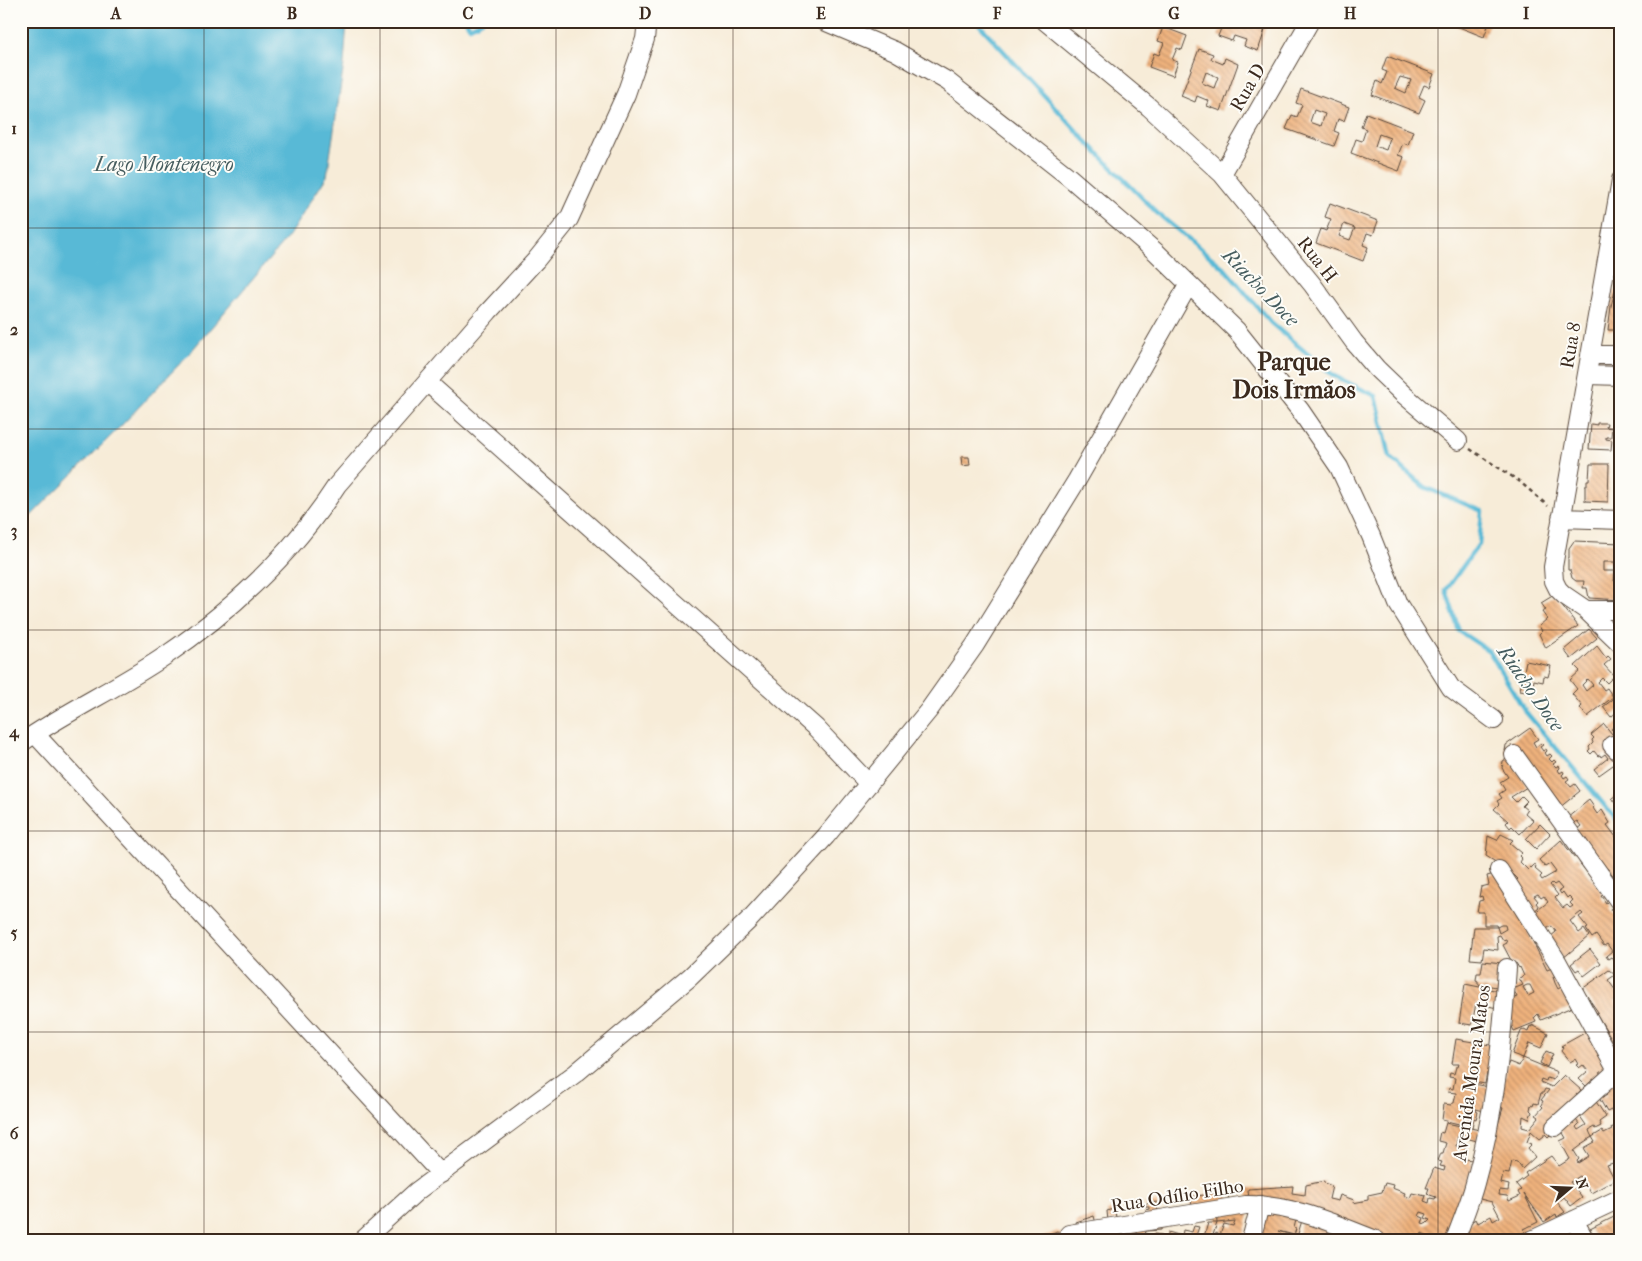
<svg xmlns="http://www.w3.org/2000/svg" width="1642" height="1261" font-family="'IM FELL French Canon',serif">
	<defs>
		<pattern id="building-back-hatch" width="6" height="6" patternUnits="userSpaceOnUse" patternTransform="scale(1.25)"><rect width="6" height="6" fill="#efb27d"/><path d="M-1 5l2 2M0 0l6 6M5-1l2 2" fill="none" stroke="#c39166"/></pattern>
	</defs>
	<rect width="100%" height="100%" fill="#fdfcf7"/>
	<filter id="ink" filterUnits="userSpaceOnUse"><feTurbulence type="fractalNoise" baseFrequency=".02" numOctaves="2"/><feDisplacementMap in="SourceGraphic" scale="10" xChannelSelector="R" yChannelSelector="G"/><feConvolveMatrix kernelMatrix="1 2 1 2 8 2 1 2 1" color-interpolation-filters="sRGB"/></filter>
	<filter id="wash" filterUnits="userSpaceOnUse"><feTurbulence type="fractalNoise" baseFrequency=".0096" numOctaves="4" result="noise"/><feDisplacementMap in="SourceGraphic" scale="20" xChannelSelector="R" yChannelSelector="G"/><feGaussianBlur stdDeviation="1.12" result="paint"/><feColorMatrix in="noise" values="0 0 0 0 0 0 0 0 0 0 0 0 0 0 0 0 0 1.4 0 .05"/><feComposite in="paint" operator="in"/></filter>
	<g filter="url(#wash)">
		<rect width="100%" height="100%" fill="#f7ecd8"/>
		<path fill="#58b9d6" stroke="#4a727a" d="M21,21H347L344,64L327,176L288,237L188,355L121,426L21,526Z"/>
		<g fill="none" stroke-linecap="round" stroke-linejoin="round">
			<path stroke="#58b9d6" stroke-width="4.5" d="M466,21L470,27L482,21
				M976,21L1085,140L1157,213L1224,268L1271,323L1334,376L1376,396L1390,457L1424,487L1482,511L1479,544L1446,590L1459,631L1489,651L1525,711L1621,825"/>
		</g>
		<g id="blocks">
			<path fill="url(#building-back-hatch)" fill-rule="evenodd" d="M1224,21H1239V23L1251,27L1253,21H1268L1258,51L1244,46L1246,40L1234,36L1232,41L1218,36Z
				M1444,21H1485L1489,23L1484,37Z
				M1163,27L1187,36L1182,50L1177,48L1172,60L1178,62L1173,76L1149,67L1154,53L1159,55L1164,43L1158,41Z
				M1199,49L1213,54L1211,59L1223,64L1225,58L1238,64L1221,111L1207,106L1209,101L1197,96L1195,102L1181,96ZM1206,72L1218,77L1214,88L1202,83Z
				M1387,56L1434,74L1429,87L1424,85L1419,97L1425,100L1419,113L1372,95L1377,81L1382,84L1387,72L1382,70ZM1400,77L1411,80L1406,93L1395,88Z
				M1301,89L1349,107L1344,121L1338,119L1334,131L1339,133L1334,146L1286,129L1292,115L1297,117L1302,105L1296,103ZM1314,110L1325,114L1321,126L1310,122Z
				M1366,113L1413,131L1408,145L1403,143L1398,155L1404,157L1399,171L1351,153L1356,139L1362,141L1366,129L1361,127ZM1379,134L1390,138L1386,150L1375,146Z
				M1330,203L1378,221L1373,235L1367,233L1363,245L1368,247L1363,261L1316,243L1321,229L1326,231L1331,219L1325,217ZM1344,224L1355,228L1350,240L1339,236Z
				M1615,291L1621,292V330H1608L1611,306Z
				M1597,423H1607L1606,427L1612,428L1611,437H1606V439L1612,440L1611,450L1589,449L1591,424L1597,425Z
				M961,457H969L970,465L962,466Z
				M1590,464H1609L1608,502L1585,501V485H1587V480H1589Z
				M1574,541L1621,543V570H1615V562H1603V571H1615L1614,581H1621V600L1589,598L1587,588H1583L1584,581H1576L1572,578L1570,570H1568V558H1569V548Z
				M1554,595L1578,626L1546,648L1539,634L1542,631L1539,626L1547,619L1542,612L1546,610L1541,603Z
				M1589,629L1597,638L1571,659L1564,650Z
				M1597,646L1606,658L1608,656L1611,659L1604,665L1614,676L1607,683L1602,678L1598,682L1604,690L1607,688L1613,697L1587,717L1580,708L1582,706L1572,694L1577,689L1570,680L1580,671L1575,666ZM1588,679L1593,685L1586,691L1582,685Z
				M1526,661L1551,666L1548,677L1544,676L1543,682L1534,680L1532,692L1520,690Z
				M1621,693V708L1611,717L1603,707Z
				M1621,721L1620,760L1599,775L1594,769L1608,758L1605,754L1601,757L1600,755L1598,756L1594,751L1591,754L1588,751L1590,749L1589,747L1593,743L1592,740L1594,738L1591,735L1604,724L1612,734L1614,732L1611,729Z
				M1530,728L1538,739L1533,742L1536,747L1541,743L1543,745L1540,747L1543,751L1546,749L1547,751L1545,753L1547,756L1550,754L1552,756L1549,759L1552,762L1554,760L1556,762L1553,764L1556,767L1559,765L1560,768L1558,770L1560,773L1563,771L1564,773L1562,775L1564,778L1567,776L1569,779L1566,781L1571,787L1575,784L1580,791L1559,808L1505,751L1506,745Z
				M1510,757L1527,787L1511,797L1516,802L1522,796L1527,801L1522,806L1527,810L1525,813L1533,820L1520,834L1512,826L1510,828L1506,823L1508,821L1494,809L1499,804L1497,801L1502,798L1499,794L1505,790L1500,782L1508,777L1502,768L1503,761Z
				M1621,792V800L1616,803L1612,798Z
				M1589,800L1594,807L1593,808L1597,814L1602,810L1610,823L1607,825L1619,841L1621,839V885L1607,868L1606,869L1573,832L1581,826L1577,821L1572,824L1567,818Z
				M1540,824L1550,834L1536,849L1526,839Z
				M1501,834L1513,840L1510,843L1522,853L1519,856L1522,859L1520,862L1528,870L1534,864L1536,868L1535,869L1542,875L1540,877L1542,880L1556,872L1550,864L1545,867L1539,860L1561,840L1575,858L1578,856L1581,861L1579,862L1596,884L1602,888L1599,889L1603,895L1601,896L1606,903L1608,901L1612,907L1610,909L1621,922V966L1615,958L1613,959L1611,957L1608,959L1606,956L1612,951L1607,944L1604,946L1596,935L1592,938L1586,929L1588,928L1579,917L1583,914L1581,912L1570,921L1579,933L1584,929L1589,936L1562,959L1557,952L1560,949L1550,937L1556,932L1554,928L1551,926L1544,931L1534,913L1548,902L1544,896L1541,898L1538,894L1534,896L1538,901L1536,903L1539,907L1534,911L1513,884L1518,879L1510,871L1486,856L1488,836L1497,840ZM1552,883L1554,885L1557,883L1562,889L1559,891L1561,894L1563,892L1567,898L1569,896L1573,900L1570,903L1573,906L1570,908L1567,905L1563,908L1555,898L1558,895L1550,885Z
				M1498,873L1530,931L1528,932L1547,970L1552,968L1556,976L1553,977L1555,983L1558,989L1561,987L1572,1007L1541,1020L1538,1014L1534,1018L1536,1022L1514,1031L1509,1020L1510,1000L1517,997L1513,989L1523,985L1519,978L1524,976L1520,967L1519,968L1516,963L1513,964L1503,945L1507,943L1506,939L1503,940L1500,935L1497,936L1498,950L1484,948L1482,960L1470,959L1474,927H1497L1496,925H1484V912H1477L1479,901L1483,900L1482,896L1479,897L1481,887L1489,885L1487,876ZM1501,925H1505L1506,929L1499,933L1497,927ZM1527,985H1530L1534,993L1528,996L1523,987Z
				M1590,949L1601,963L1584,976L1579,969L1576,971L1571,964Z
				M1483,961L1503,963L1497,987L1478,984V981L1476,980L1477,973H1481Z
				M1609,970L1615,975L1608,980L1621,998L1615,1001L1621,1010V1046L1617,1039L1613,1041L1596,1013L1598,1012L1582,989Z
				M1465,984L1504,992L1501,1009L1476,1003L1472,1025L1459,1023Z
				M1532,1025L1548,1033L1541,1048L1529,1043L1523,1058L1512,1054L1522,1029L1528,1032L1530,1026L1532,1027Z
				M1588,1031L1609,1066L1586,1086L1579,1079L1588,1071L1583,1065L1579,1068L1576,1065L1578,1064L1575,1059L1570,1062L1561,1051L1563,1048L1561,1046Z
				M1456,1039L1496,1046L1491,1073H1487L1485,1084L1469,1081L1468,1083L1489,1087L1484,1111L1476,1109V1111L1478,1112L1476,1119L1474,1118L1472,1127L1442,1120L1444,1104L1451,1105L1452,1103H1454L1456,1093L1448,1092L1449,1088L1453,1089L1455,1078L1449,1077L1450,1073L1454,1074L1456,1067H1458L1459,1064H1452Z
				M1546,1051L1553,1054L1547,1067L1540,1063Z
				M1523,1058L1557,1072L1553,1080L1547,1078L1546,1081L1541,1079L1540,1082L1552,1087L1564,1075L1581,1090L1549,1126L1554,1131L1548,1137L1544,1133V1136L1540,1139L1531,1131L1527,1142L1532,1144L1528,1148L1535,1157L1522,1169L1517,1162L1512,1161L1509,1174L1503,1173L1501,1183L1509,1185L1508,1191L1500,1190L1499,1195L1507,1196L1509,1201L1520,1196L1518,1192L1521,1190L1516,1184L1527,1176L1525,1173L1551,1156L1559,1166L1570,1159L1560,1141L1566,1138L1560,1128L1574,1117L1579,1124L1576,1127L1578,1130L1586,1125L1577,1112L1593,1097L1606,1117L1599,1122L1601,1126L1595,1129L1594,1127L1589,1130L1590,1133L1592,1137L1581,1144L1582,1145L1574,1151L1579,1159L1577,1161L1578,1163L1589,1156L1584,1148L1595,1142L1592,1137L1602,1131L1604,1134L1612,1130L1611,1128L1617,1125L1621,1132V1167L1616,1169L1613,1163L1607,1165L1615,1180L1591,1193L1580,1176L1570,1182L1582,1198L1571,1206L1564,1197L1557,1202L1565,1212L1557,1217L1556,1214L1544,1222L1524,1194L1538,1222L1524,1229L1525,1232L1511,1238L1510,1236L1500,1240H1457L1468,1223L1476,1219L1478,1223L1491,1216L1493,1221L1500,1217L1492,1202L1476,1198L1503,1108L1500,1107L1504,1092H1501L1506,1069L1509,1062L1519,1066ZM1545,1089L1549,1090L1541,1100L1543,1101L1541,1105L1543,1107L1536,1115L1539,1117L1529,1129L1522,1127L1523,1116L1529,1119L1532,1112L1530,1110L1531,1105L1533,1106L1534,1103L1538,1104L1541,1093H1543Z
				M1616,1080L1621,1088V1121L1619,1123L1611,1110L1607,1112L1598,1096L1603,1094L1604,1097L1607,1095L1603,1088Z
				M1446,1123L1480,1130L1477,1141L1458,1136L1456,1146L1467,1148L1465,1159L1472,1160L1470,1164L1473,1165L1463,1191L1467,1193L1463,1201L1460,1200L1458,1206L1461,1207L1450,1227L1448,1235H1450L1448,1240H1424L1426,1235L1422,1233L1420,1240H1394L1296,1205V1202L1292,1201V1204L1249,1201L1248,1189L1293,1186L1292,1193L1305,1195L1306,1185L1324,1181V1183L1332,1186L1329,1199L1338,1201L1340,1195L1354,1200L1353,1203L1368,1200V1195L1382,1192L1385,1183L1393,1185L1392,1188L1405,1193L1404,1195L1410,1198L1412,1193L1426,1196L1424,1201L1429,1203L1430,1198L1435,1199L1436,1197L1427,1194L1429,1188H1426L1434,1168L1444,1171L1445,1167L1440,1166L1442,1162L1438,1161L1441,1153H1443L1446,1143L1438,1141L1440,1132L1443,1133ZM1421,1212L1427,1214L1425,1218L1430,1220L1426,1224L1422,1223L1424,1218L1419,1216Z
				M1228,1191L1229,1203L1192,1210L1191,1197Z
				M1157,1202L1158,1216L1147,1218L1146,1210L1149,1209V1207H1146L1145,1204Z
				M1115,1208L1116,1220L1108,1221L1107,1211Z
				M1265,1210L1297,1216L1294,1228L1296,1229L1294,1235L1278,1231L1297,1237L1303,1217L1354,1240H1304L1305,1237L1303,1236L1302,1239L1298,1238L1297,1240H1256Z
				M1250,1211L1243,1240H1203L1208,1223H1217L1216,1212ZM1235,1221L1233,1226L1224,1224L1220,1235L1216,1233L1215,1236L1213,1235L1217,1223Z
				M1621,1214V1240H1596L1590,1229L1616,1216L1619,1221L1617,1216Z
				M1094,1216L1096,1224L1077,1228L1076,1222Z
				M1162,1225L1161,1230L1146,1231L1145,1235L1153,1239L1155,1234L1162,1235L1161,1240H1094V1235L1116,1237L1118,1228L1126,1231L1124,1238L1127,1239L1130,1227H1137V1236L1138,1231Z
				M1194,1226L1199,1227L1195,1238L1199,1240H1168V1232L1182,1236L1183,1230L1192,1232Z
				M1057,1231L1062,1234L1058,1240H1037Z"/>
		</g>
	</g>
	<g filter="url(#ink)">
		<use href="#blocks" fill-opacity="0" stroke="#57473a" stroke-width="1"/>
		<g fill="none" stroke-linecap="round" stroke-linejoin="round">
			<defs>
				<path id="minor" d="M824,21L895,51L947,81L1069,177L1157,253L1237,331L1300,410L1339,467L1371,536L1398,604L1451,688L1494,720
					M1045,21L1149,107L1222,174L1312,284L1354,342L1377,369L1403,394L1458,441
					M1222,174L1310,21
					M1621,180L1553,567L1554,581L1558,589L1564,595L1586,610L1621,644
					M1590,355H1621
					M1587,375L1621,376
					M427,382L816,728L869,784
					M1561,518L1621,520
					M1586,610H1621
					M35,734L441,1174
					M21,743C67,711 118,688 165,656C231,611 293,553 337,485L489,311L536,260L569,219L626,94L645,39L647,21
					M1612,745L1621,754
					M1514,755L1621,904
					M1499,870L1557,961L1621,1078
					M1555,1127L1617,1071
					M1574,1220L1585,1240
					M363,1240L417,1191L576,1073L690,977L749,920L826,836L929,710L975,645L1077,480L1189,284
					M1067,1240L1069,1234L1246,1205C1292,1204 1334,1224 1376,1240
					M1251,1240L1260,1205
					M1455,1240C1462,1221 1470,1202 1475,1183C1495,1113 1502,1040 1507,968
					M1532,1240L1621,1198"/>
			</defs>
			<use href="#minor" stroke="#57473a" stroke-width="20"/>
			<path stroke="#57473a" stroke-width="2.5" stroke-dasharray="4 4" stroke-linecap="butt" d="M1470,449L1519,481L1548,506"/>
			<use href="#minor" stroke="#fff" stroke-width="18"/>
		</g>
	</g>
	<path fill="none" stroke="#3b2a1e" stroke-width="1" stroke-opacity="0.55" d="M204,21V1240M380,21V1240M556,21V1240M733,21V1240M909,21V1240M1086,21V1240M1262,21V1240M1438,21V1240M21,228H1621M21,429H1621M21,630H1621M21,831H1621M21,1032H1621"/>
	<g text-anchor="middle" stroke-width="4" stroke-linejoin="round" paint-order="stroke">
		<g font-size="19" fill="#3b2a1e" stroke="#fdfcf7">
			<text transform="translate(1247 87) rotate(-60)" y="7">Rua D</text>
			<text transform="translate(1318 259) rotate(52)" y="7">Rua H</text>
			<text transform="translate(1570 345) rotate(-80)" y="7">Rua 8</text>
			<text transform="translate(1471 1073) rotate(-82)" y="7">Avenida Moura Matos</text>
			<text transform="translate(1177 1195) rotate(-9)" y="7">Rua Odílio Filho</text>
		</g>
		<g font-size="20" font-style="italic" fill="#455c5e" stroke="#fdfcf7">
			<text x="164" y="171">Lago Montenegro</text>
			<text transform="translate(1261 287) rotate(46)" y="7">Riacho Doce</text>
			<text transform="translate(1531 688) rotate(55)" y="7">Riacho Doce</text>
		</g>
		<g font-size="24" font-weight="bold" fill="#3b2a1e" stroke="#fdfcf7">
			<text x="1294" y="370">Parque<tspan x="1294" dy="28">Dois Irmăos</tspan></text>
		</g>
	</g>
	<rect width="1642" height="1261" fill="none" stroke="#fdfcf7" stroke-width="55"/>
	<g transform="translate(1570 1188) rotate(71)" stroke="#fdfcf7" stroke-width="4" paint-order="stroke">
	<path d="M0-4L9 19L0 12L-9 19Z" fill="#3b2a1e"/>
	<text y="-8" font-size="14" font-weight="bold" text-anchor="middle" fill="#3b2a1e">N</text>
	</g>
	<rect x="28" y="28" width="1586" height="1206" fill="none" stroke="#3b2a1e" stroke-width="2"/>
	<g font-size="16" text-anchor="middle" font-weight="bold" fill="#3b2a1e">
		<text x="116" y="19">A</text>
		<text x="292" y="19">B</text>
		<text x="468" y="19">C</text>
		<text x="645" y="19">D</text>
		<text x="821" y="19">E</text>
		<text x="997" y="19">F</text>
		<text x="1174" y="19">G</text>
		<text x="1350" y="19">H</text>
		<text x="1526" y="19">I</text>
		<text x="14" y="134">1</text>
		<text x="14" y="335">2</text>
		<text x="14" y="536">3</text>
		<text x="14" y="737">4</text>
		<text x="14" y="938">5</text>
		<text x="14" y="1139">6</text>
	</g>
</svg>
